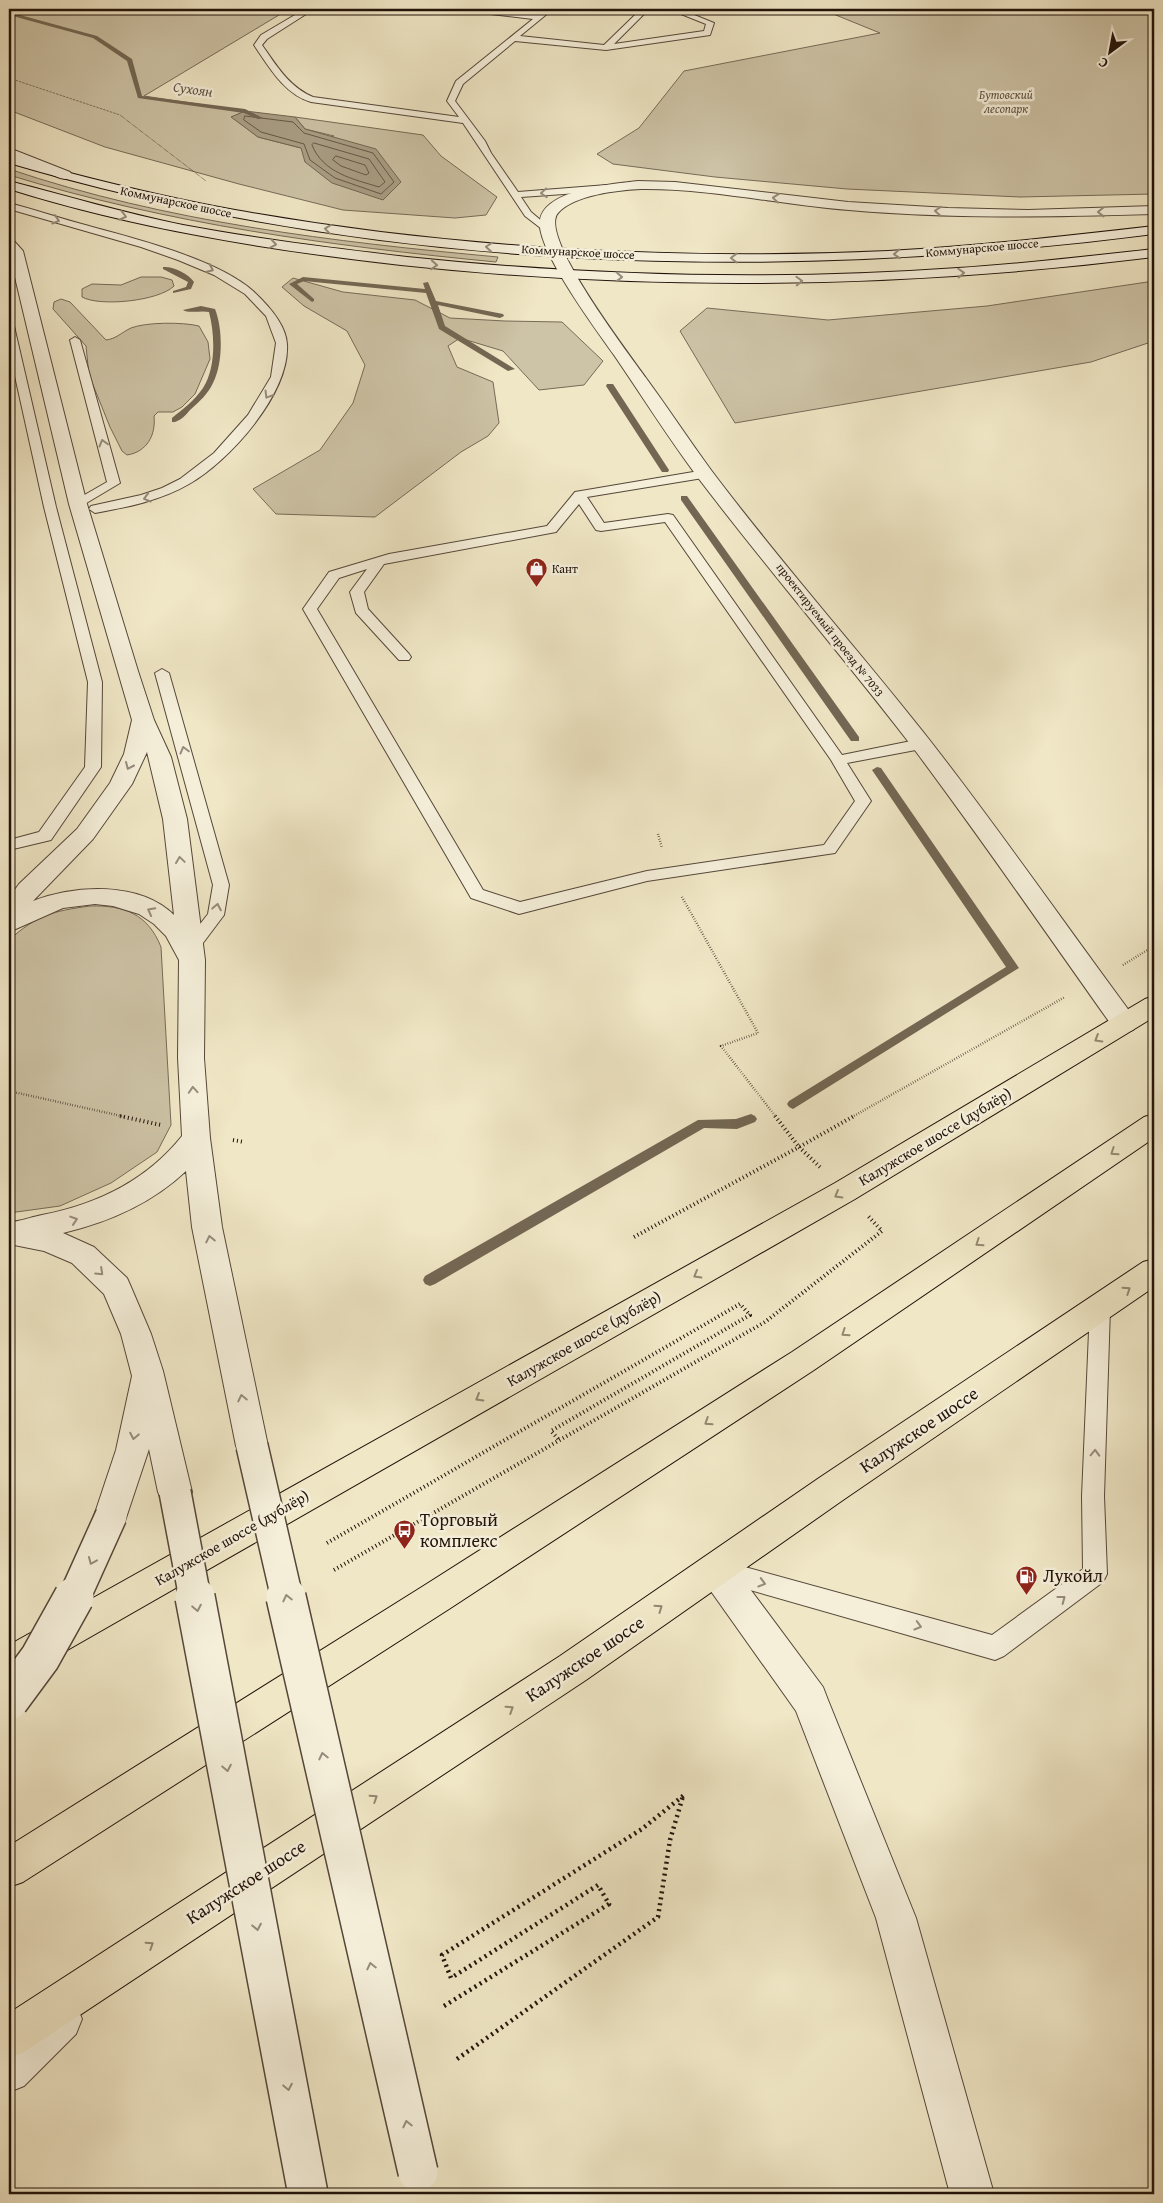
<svg xmlns="http://www.w3.org/2000/svg" width="1163" height="2203" font-family="'Gentium Book Plus',serif">
	<rect width="100%" height="100%" fill="#f0e7c6"/>
	<filter id="stains"><feTurbulence type="fractalNoise" baseFrequency=".004" numOctaves="4"/><feColorMatrix values="0 0 0 0 .2 0 0 0 0 .09 0 0 0 0 .02 0 0 0 .5 -.17"/></filter>
	<radialGradient id="worn" r=".72"><stop offset=".6" stop-color="#630" stop-opacity="0"/><stop offset="1" stop-color="#630" stop-opacity=".3"/></radialGradient>
	<path fill="#cdc3a6" stroke="#776a58" d="M9,9H289L144,96L245,111L232,117L258,137L301,148L334,136L305,129L295,117L423,135L441,156L497,197L486,215L455,218L343,210L239,184L105,147L9,110Z
		M821,9H1154V194L1020,197L847,189L715,177L613,164L597,154L639,128L684,71L880,33Z
		M9,169C166,222 334,242 498,257L496,262C331,246 168,224 9,175Z
		M141,277H161L172,280L174,286C159,301 100,307 82,297V289L92,284L121,285Z
		M293,278L343,292L415,300L450,318L505,321L562,322L603,361L584,385L539,390L503,351L460,338L448,346L457,367L493,382L499,423L488,436L461,452L375,517L276,514L253,489L320,450L353,403L365,365L347,331L304,306L282,287Z
		M1154,281V341L1091,362L735,423L680,331L707,308L828,320L987,306Z
		M61,299L70,302L106,340C116,339 122,332 131,328C146,322 183,322 199,326L208,342L210,359L195,394L182,407L173,412H158L154,416C156,435 147,452 127,455L122,451L110,427L89,375L86,346L53,309L54,302Z
		M90,906C124,905 148,914 161,947L171,1125L157,1152L111,1183L60,1206L9,1213V940C37,915 53,911 90,906Z"/>
	<path fill="#aa9f86" stroke="#736754" d="M245,111L295,117L305,129L376,149L401,182L383,200L332,183L305,162L301,148L258,137L231,117Z"/>
	<g fill="none" stroke-linecap="round" stroke-linejoin="round">
		<path stroke="#665848" stroke-width="1" d="M245,116L293,122L304,133L373,153L394,182L381,194L335,178L310,160L304,144L261,132L244,120Z
			M314,143L369,159L385,182L379,187C353,179 323,173 312,145Z
			M336,156L365,165L369,173L366,175L341,166L333,160Z"/>
		<path fill="#736754" fill-rule="evenodd" d="M9,12L97,36L132,59L142,96L245,109L263,118L258,119L244,113L138,98L127,61L93,38L9,15Z
			M163,267C173,266 189,274 194,282L191,289L173,293V291L186,287L188,282L163,269Z
			M303,277L425,289L423,283L428,282L436,301L503,314L504,316L500,318L438,305L445,326L515,369L508,371L439,329L426,293L304,281L297,284L314,299V301L312,302L289,284Z
			M201,306L215,309C223,329 223,364 213,383C208,394 199,402 190,410C186,415 181,420 175,422H172V418C183,409 195,400 203,388C216,368 215,335 209,312C201,310 189,314 183,310Z
			M607,384H613L669,470L668,472H662L606,386Z
			M681,496H687L859,737V741H851L681,500Z
			M877,767L881,768L1019,968L793,1109L789,1107L787,1104L789,1101L1006,967L872,770Z
			M751,1114L755,1116L757,1119L755,1122L737,1129L704,1128L435,1284L430,1286L425,1284L423,1280L425,1276L698,1120L736,1119Z"/>
		<defs>
			<path id="lane" d="M305,9H314L267,39L262,45C276,65 289,87 313,97L459,117L447,101L456,81L533,19L464,11L460,9H483L538,15L545,9H553L520,36L604,45L638,12L627,11L623,9L682,10L714,23L710,35L606,50L515,41L463,84L455,101L485,141L491,153L518,192L607,185L612,188L607,191L521,197L531,212L550,228L552,230L547,233L525,216L463,123L311,102C284,94 269,67 254,45L261,35ZM646,12L681,14L706,24L704,31L614,44Z
				M9,203C36,210 62,219 89,226C136,239 217,259 253,291C267,304 286,324 287,344C290,394 229,461 189,484C160,501 127,507 95,513L89,509L91,506L141,495L162,488L180,479L214,453L248,415L271,377L276,343L266,316L245,294L214,275L178,260L141,247L9,209Z
				M9,323L14,326L56,507L102,682L101,767L51,840L9,850V840L39,832L85,767L88,682L44,507L9,349Z
				M75,337L80,340L120,483L78,508L72,504L74,501L107,482L70,340Z
				M705,470L709,471L711,474L709,477L587,497L604,523L668,514L673,515L842,755L921,739L926,741L929,744L926,747L921,749L847,763L871,801L835,853L647,881L519,914L471,898L303,609L329,572L389,554L547,526L575,492ZM579,504L596,530L601,531L665,522L831,760L855,801L824,845L647,871L520,902L483,890L317,609L339,578L367,569L350,592L356,613L399,660H409L411,657L409,654L368,609L364,592L384,564L556,532Z
				M162,669L169,673L229,885L224,915L197,951L191,953L185,951L182,947L208,914L213,885L155,673Z
				M1100,1299L1107,1302L1110,1308L1104,1496L1107,1574L1103,1582L1004,1656L995,1660L708,1578L704,1570L708,1562L716,1559L992,1635L1083,1569L1082,1496L1090,1308L1093,1302Z"/>
			<path id="street" d="M9,148L70,172L72,175L65,179L60,178L9,157Z
				M638,181L675,182L848,202L948,208L1028,210L1154,206V214C1052,217 951,219 849,210C781,205 709,188 641,189C618,190 574,195 558,213C538,236 629,354 646,378C668,408 689,440 711,470C780,562 857,648 928,738C999,829 1065,924 1133,1016L1137,1023L1133,1030L1124,1032L1115,1030C1048,936 983,841 914,749C844,658 769,571 699,479C669,439 642,396 614,355C597,331 535,248 540,220C545,189 613,184 638,181Z
				M9,240L14,241L23,251L87,504L138,671L154,720L171,757L187,819L205,960L204,1058L210,1138L222,1227L268,1446L264,1456L252,1460L240,1456L236,1446L192,1227L186,1171C151,1204 109,1222 63,1233L94,1247L127,1278L131,1287L151,1334L163,1371L192,1492L187,1503L175,1507L163,1503L158,1492L149,1449L123,1527L111,1531L99,1527L94,1516L116,1450L132,1376L121,1334L104,1294L72,1263L44,1251L9,1244V1222C19,1222 31,1217 42,1215C98,1204 146,1181 182,1136L178,1058L179,960L166,936L154,924L139,914L113,906L95,904L63,908L9,932V898L19,884L77,829L110,783L124,754L132,720L69,504L9,252ZM147,752L163,819L174,915C139,881 75,885 33,901L93,839L132,784Z
				M715,1553L727,1558L823,1687L828,1700L916,1918L994,2194H950L876,1918L796,1711L703,1580L698,1569L703,1558Z
				M61,1998L76,2004L82,2019L76,2034L24,2086L9,2092V2042L46,2004Z"/>
			<path id="secondary" d="M9,155C30,160 50,167 70,173C124,187 179,200 235,210C445,248 675,261 888,251C977,246 1066,236 1154,226V234C773,283 379,272 9,163Z
				M9,181C67,196 124,213 183,225C257,239 332,248 407,257C590,276 775,281 958,268C1023,264 1089,256 1154,249V257C904,288 653,292 401,265C268,250 137,229 9,189Z"/>
			<path id="highway" d="M1154,996V1017L855,1199L22,1676L9,1681V1645L835,1183L1145,999Z
				M1154,1114V1138L814,1370L449,1609L23,1882L9,1887V1846L425,1585L792,1352L1144,1117Z
				M1154,1259V1287L843,1500L586,1680L24,2052L9,2058V2013L560,1656L819,1478L1143,1262Z"/>
		</defs>
		<use href="#lane" stroke="#554739" stroke-width="2"/>
		<use href="#street" stroke="#554739" stroke-width="2"/>
		<use href="#secondary" stroke="#21120a" stroke-width="2"/>
		<use href="#highway" stroke="#21120a" stroke-width="2"/>
		<path stroke="#21120a" stroke-width="1" stroke-dasharray="0.5 1" stroke-linecap="butt" d="M9,78L120,115L206,181"/>
		<path stroke="#21120a" stroke-width="2.5" stroke-dasharray="0.5 2" stroke-linecap="butt" d="M658,834L662,848
			M682,897L758,1033L721,1046L776,1117
			M1123,965L1154,946
			M9,1091L126,1117
			M852,1117L1065,997"/>
		<path stroke="#21120a" stroke-width="4" stroke-dasharray="1 3" stroke-linecap="butt" d="M120,1116L161,1125
			M775,1116L799,1147L854,1116
			M233,1140L244,1142
			M634,1237L799,1147L820,1167
			M327,1543L740,1304L750,1315L551,1431L560,1441
			M334,1570L765,1322L882,1231L868,1216"/>
		<path stroke="#21120a" stroke-width="4.5" stroke-dasharray="2 4" stroke-linecap="butt" d="M444,2006L609,1904L598,1885L451,1978L442,1955L642,1829L684,1795
			M457,2059L658,1917L670,1840L683,1796"/>
		<use href="#lane" fill="#f5efda" fill-rule="evenodd"/>
		<use href="#street" fill="#f5efda" fill-rule="evenodd"/>
		<use href="#secondary" fill="#f5efda" fill-rule="evenodd"/>
		<use href="#highway" fill="#f0e7c6" fill-rule="evenodd"/>
		<defs>
			<path id="street-bridge-far1" d="M252,1446L287,1598
				M175,1492L195,1598
				M74,1598L111,1516"/>
			<path id="street-bridge" d="M195,1597L308,2194
				M286,1597L418,2172
				M9,1700L40,1658L74,1597"/>
		</defs>
		<use href="#street-bridge-far1" stroke="#554739" stroke-width="34" stroke-linecap="butt"/>
		<use href="#street-bridge" stroke="#554739" stroke-width="42" stroke-linecap="butt"/>
		<use href="#street-bridge-far1" stroke="#f5efda" stroke-width="31"/>
		<use href="#street-bridge" stroke="#f5efda" stroke-width="39"/>
	</g>
	<defs><path id="oneway-chevron" d="M-2-3.5L2.5 0L-2 3.5" fill="none" stroke-width="1.6" stroke-linecap="round" stroke-linejoin="round" transform="scale(1.25)"/></defs>
	<g stroke="#968c7c">
		<use href="#oneway-chevron" transform="translate(544 193) rotate(176)"/>
		<use href="#oneway-chevron" transform="translate(776 198) rotate(-174)"/>
		<use href="#oneway-chevron" transform="translate(938 211) rotate(-176)"/>
		<use href="#oneway-chevron" transform="translate(1101 212) rotate(179)"/>
		<use href="#oneway-chevron" transform="translate(123 216) rotate(14)"/>
		<use href="#oneway-chevron" transform="translate(56 220) rotate(16)"/>
		<use href="#oneway-chevron" transform="translate(328 229) rotate(-173)"/>
		<use href="#oneway-chevron" transform="translate(273 244) rotate(10)"/>
		<use href="#oneway-chevron" transform="translate(489 247) rotate(-175)"/>
		<use href="#oneway-chevron" transform="translate(897 254) rotate(176)"/>
		<use href="#oneway-chevron" transform="translate(734 258) rotate(-180)"/>
		<use href="#oneway-chevron" transform="translate(434 265) rotate(5)"/>
		<use href="#oneway-chevron" transform="translate(210 269) rotate(25)"/>
		<use href="#oneway-chevron" transform="translate(961 273) rotate(-3)"/>
		<use href="#oneway-chevron" transform="translate(619 277) rotate(2)"/>
		<use href="#oneway-chevron" transform="translate(799 281) rotate(-2)"/>
		<use href="#oneway-chevron" transform="translate(268 395) rotate(121)"/>
		<use href="#oneway-chevron" transform="translate(103 443) rotate(-105)"/>
		<use href="#oneway-chevron" transform="translate(147 498) rotate(164)"/>
		<use href="#oneway-chevron" transform="translate(184 750) rotate(-105)"/>
		<use href="#oneway-chevron" transform="translate(129 766) rotate(114)"/>
		<use href="#oneway-chevron" transform="translate(180 860) rotate(-98)"/>
		<use href="#oneway-chevron" transform="translate(217 907) rotate(-79)"/>
		<use href="#oneway-chevron" transform="translate(151 911) rotate(-152)"/>
		<use href="#oneway-chevron" transform="translate(193 1090) rotate(-94)"/>
		<use href="#oneway-chevron" transform="translate(74 1220) rotate(-18)"/>
		<use href="#oneway-chevron" transform="translate(210 1239) rotate(-102)"/>
		<use href="#oneway-chevron" transform="translate(100 1272) rotate(43)"/>
		<use href="#oneway-chevron" transform="translate(242 1398) rotate(-102)"/>
		<use href="#oneway-chevron" transform="translate(134 1436) rotate(101)"/>
		<use href="#oneway-chevron" transform="translate(1095 1453) rotate(-88)"/>
		<use href="#oneway-chevron" transform="translate(92 1561) rotate(113)"/>
		<use href="#oneway-chevron" transform="translate(762 1583) rotate(16)"/>
		<use href="#oneway-chevron" transform="translate(287 1598) rotate(-103)"/>
		<use href="#oneway-chevron" transform="translate(1062 1599) rotate(-37)"/>
		<use href="#oneway-chevron" transform="translate(197 1608) rotate(79)"/>
		<use href="#oneway-chevron" transform="translate(918 1626) rotate(16)"/>
		<use href="#oneway-chevron" transform="translate(323 1756) rotate(-103)"/>
		<use href="#oneway-chevron" transform="translate(227 1768) rotate(79)"/>
		<use href="#oneway-chevron" transform="translate(257 1927) rotate(79)"/>
		<use href="#oneway-chevron" transform="translate(371 1966) rotate(-103)"/>
		<use href="#oneway-chevron" transform="translate(288 2087) rotate(79)"/>
		<use href="#oneway-chevron" transform="translate(407 2124) rotate(-103)"/>
	</g>
	<g stroke="#938771">
		<use href="#oneway-chevron" transform="translate(1098 1039) rotate(149)"/>
		<use href="#oneway-chevron" transform="translate(1114 1152) rotate(146)"/>
		<use href="#oneway-chevron" transform="translate(838 1195) rotate(150)"/>
		<use href="#oneway-chevron" transform="translate(979 1243) rotate(146)"/>
		<use href="#oneway-chevron" transform="translate(697 1275) rotate(150)"/>
		<use href="#oneway-chevron" transform="translate(1127 1290) rotate(-34)"/>
		<use href="#oneway-chevron" transform="translate(845 1333) rotate(146)"/>
		<use href="#oneway-chevron" transform="translate(479 1398) rotate(150)"/>
		<use href="#oneway-chevron" transform="translate(708 1422) rotate(147)"/>
		<use href="#oneway-chevron" transform="translate(659 1608) rotate(-35)"/>
		<use href="#oneway-chevron" transform="translate(510 1709) rotate(-33)"/>
		<use href="#oneway-chevron" transform="translate(374 1798) rotate(-33)"/>
		<use href="#oneway-chevron" transform="translate(150 1945) rotate(-33)"/>
	</g>
	<defs>
		<symbol id="shop-pin" viewBox="-11 -11 22 30"><path d="M0 17L-7.5 6A9.5 9.5 0 1 1 7.5 6Z" fill="#8f2418" stroke="#f5efda"/><path d="M-5-2.5h2.3a2.7 3.5 0 0 1 5.4 0H5L5.5 6h-11ZM-1.5-2.5h3a1.5 2.3 0 0 0-3 0Z" fill="#fff"/></symbol>
		<symbol id="bus-pin" viewBox="-11 -11 22 30"><path d="M0 17L-7.5 6A9.5 9.5 0 1 1 7.5 6Z" fill="#8f2418" stroke="#f5efda"/><path d="M-5-6H5V4H4V6H2V4H-2V6H-4V4H-5ZM-3.5-4V0h7V-4ZM-3.5 1.2v1.5H-2V1.2ZM2 1.2v1.5H3.5V1.2Z" fill="#fff"/></symbol>
		<symbol id="fuel-pin" viewBox="-11 -11 22 30"><path d="M0 17L-7.5 6A9.5 9.5 0 1 1 7.5 6Z" fill="#8f2418" stroke="#f5efda"/><path d="M-5.5-6h7V0h2V4h1.3V-2.5L3-4.5l.8-.8L6-3V5H2.5V1h-1V6h-7ZM-4.2-4.7v3.2H.2V-4.7Z" fill="#fff"/></symbol>
	</defs>
	<g fill-rule="evenodd">
		<use href="#shop-pin" x="524" y="556" width="25" height="34"/>
		<use href="#bus-pin" x="392" y="1518" width="25" height="34"/>
		<use href="#fuel-pin" x="1014" y="1564" width="25" height="34"/>
	</g>
	<g text-anchor="middle" stroke-width="5" stroke-linejoin="round" paint-order="stroke">
		<g font-size="12" font-style="italic" fill="#5d5041" stroke="#f5efda">
			<text x="1006" y="99">Бутовский<tspan x="1006" dy="14">лесопарк</tspan></text>
		</g>
		<g font-size="12" fill="#21120a" stroke="#f5efda">
			<text transform="translate(176 202) rotate(12)" y="4">Коммунарское шоссе</text>
			<text transform="translate(982 248) rotate(-5)" y="4">Коммунарское шоссе</text>
			<text transform="translate(578 252) rotate(3)" y="4">Коммунарское шоссе</text>
			<text transform="translate(830 630) rotate(52)" y="4">проектируемый проезд № 7033</text>
		</g>
		<g font-size="12" fill="#21120a" stroke="#f5efda" text-anchor="start">
			<text x="552" y="573">Кант</text>
		</g>
		<g font-size="14" font-style="italic" fill="#5f5142" stroke="#f5efda">
			<text transform="translate(193 89) rotate(8)" y="5">Сухоян</text>
		</g>
		<g font-size="15" fill="#21120a" stroke="#f5efda">
			<text transform="translate(935 1137) rotate(-31)" y="5">Калужское шоссе (дублёр)</text>
			<text transform="translate(584 1339) rotate(-30)" y="5">Калужское шоссе (дублёр)</text>
			<text transform="translate(232 1538) rotate(-30)" y="5">Калужское шоссе (дублёр)</text>
		</g>
		<g font-size="18" fill="#21120a" stroke="#f5efda">
			<text transform="translate(919 1430) rotate(-34)" y="6">Калужское шоссе</text>
			<text transform="translate(585 1659) rotate(-34)" y="6">Калужское шоссе</text>
			<text transform="translate(246 1882) rotate(-33)" y="6">Калужское шоссе</text>
		</g>
		<g font-size="18" fill="#21120a" stroke="#f5efda" text-anchor="start">
			<text x="420" y="1526">Торговый<tspan x="420" dy="21">комплекс</tspan></text>
			<text x="1043" y="1582">Лукойл</text>
		</g>
	</g>
	<rect width="1163" height="2203" fill="none" stroke="#f0e7c6" stroke-width="30"/>
	<rect x="10" y="10" width="1143" height="2183" fill="none" stroke="#21120a" stroke-width="2.5"/>
	<rect x="15" y="15" width="1133" height="2173" fill="none" stroke="#21120a"/>
	<g transform="translate(1110 52) rotate(212)" stroke="#f5efda" stroke-width="4" paint-order="stroke">
	<path d="M0-4L9 19L0 12L-9 19Z" fill="#21120a"/>
	<text y="-8" font-size="14" font-weight="bold" text-anchor="middle" fill="#21120a">С</text>
	</g>
	<rect width="100%" height="100%" filter="url(#stains)"/>
	<rect width="100%" height="100%" fill="url(#worn)"/>
</svg>
